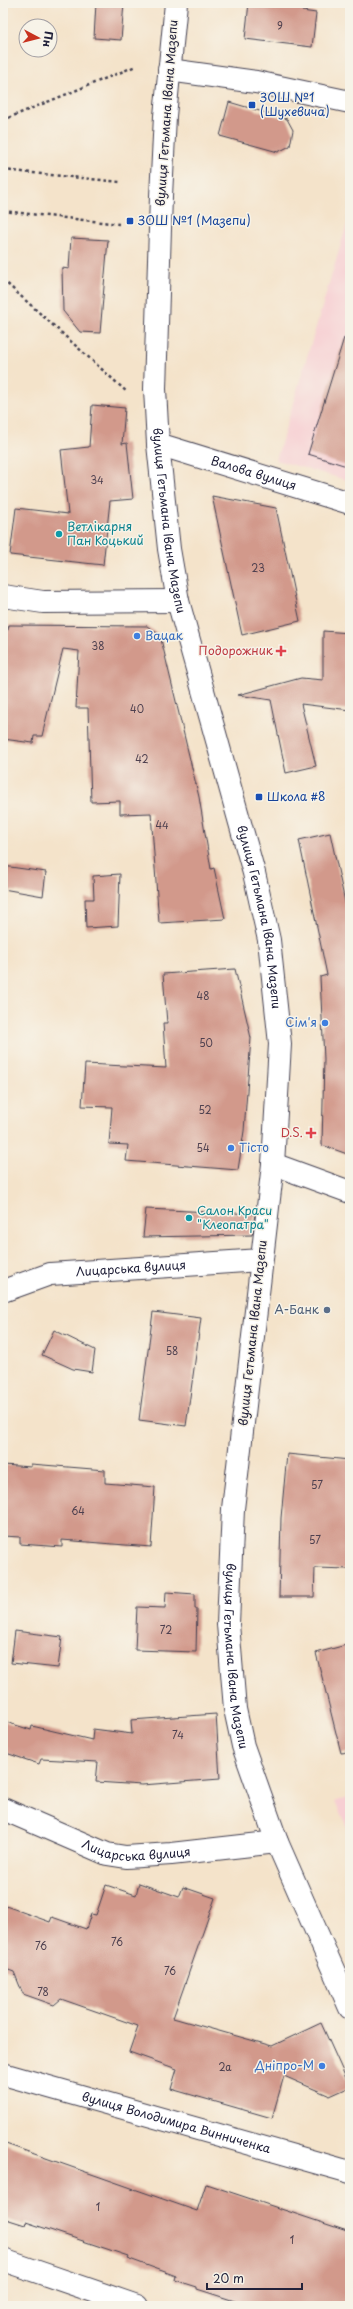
<svg xmlns="http://www.w3.org/2000/svg" width="353" height="2309" font-family="'Playpen Sans',sans-serif">
	<rect width="100%" height="100%" fill="#f7f3e8"/>
	<filter id="ink" filterUnits="userSpaceOnUse"><feTurbulence type="fractalNoise" baseFrequency=".025" numOctaves="2"/><feDisplacementMap in="SourceGraphic" scale="8" xChannelSelector="R" yChannelSelector="G"/><feConvolveMatrix kernelMatrix="1 2 1 2 8 2 1 2 1" color-interpolation-filters="sRGB"/></filter>
	<filter id="wash" filterUnits="userSpaceOnUse"><feTurbulence type="fractalNoise" baseFrequency=".012" numOctaves="4" result="noise"/><feDisplacementMap in="SourceGraphic" scale="16" xChannelSelector="R" yChannelSelector="G"/><feGaussianBlur stdDeviation="0.9" result="paint"/><feColorMatrix in="noise" values="0 0 0 0 0 0 0 0 0 0 0 0 0 0 0 0 0 1.4 0 .05"/><feComposite in="paint" operator="in"/></filter>
	<g filter="url(#wash)">
		<rect width="100%" height="100%" fill="#f4e3ca"/>
		<path fill="#f7cfd3" d="M350,214V481L276,460Z
			M350,1796V1833L335,1802Z"/>
		<g id="blocks">
			<path fill="#d2998b" d="M96,3H124L121,40L94,38Z
				M249,3H303L302,11L316,13L312,47L245,39Z
				M229,102L287,119L293,130L290,146L278,152L220,136Z
				M71,238L108,240L100,333L80,332L63,311L62,268L69,269Z
				M344,338L350,339V467L308,454Z
				M92,405L125,408L122,444L127,443L133,499L110,501L103,565L10,555L16,508L68,514L61,450L89,447Z
				M212,496L276,508L300,621L242,635Z
				M9,625L147,626L160,635L199,797L211,869L214,868L225,919L159,923L151,813L120,814V801L91,802L88,708H76L79,651L63,649L42,736H34L33,743L3,739V629L8,630Z
				M323,631L350,633V710L301,704L316,766L286,773L271,700L238,695L301,678L323,680Z
				M330,833L350,925V1155L322,1145L324,1059L320,977L327,975L299,840Z
				M3,866L46,872L43,896L3,889Z
				M120,874L118,926L86,928L85,899H94L93,876Z
				M235,969L251,1038L244,1131L238,1170L126,1161L128,1145L109,1144L112,1107L82,1106L85,1064L166,1068L163,1023H167L163,974Z
				M146,1209L255,1214L252,1235L143,1237Z
				M153,1312L201,1318L186,1426L139,1420Z
				M54,1330L95,1350L92,1372L73,1369L42,1355Z
				M287,1454L350,1460V1569L315,1568L314,1597H279L281,1518Z
				M31,1464L105,1470V1483L155,1487L151,1547L62,1540V1547L20,1544V1537L3,1536V1465L31,1467Z
				M166,1592L195,1594V1609H197L196,1652L135,1650L137,1607L165,1608Z
				M15,1631L62,1637L58,1668L11,1663Z
				M350,1644V1752L341,1753L316,1653Z
				M216,1714L220,1779L142,1785L96,1782L98,1762L41,1759L39,1764L3,1752V1721L31,1730L32,1726L92,1740L93,1729L132,1734L131,1720Z
				M139,1883L179,1897L183,1887L215,1898L173,2018L272,2046L321,2023L350,2087L330,2096L284,2076L272,2118L171,2089L177,2069L129,2052L138,2026L61,1999L54,2005L23,1994L14,1972L3,1968V1905L50,1922L52,1917L86,1929L91,1914L96,1915L106,1885L136,1895Z
				M3,2143L197,2211L206,2184L350,2232V2306H250L197,2289V2287L175,2280L176,2276L127,2258L128,2256L26,2222L25,2225L3,2218Z"/>
		</g>
	</g>
	<g filter="url(#ink)">
		<use href="#blocks" fill-opacity="0" stroke="#423f50" stroke-width="1"/>
		<g fill="none" stroke-linecap="round" stroke-linejoin="round">
			<defs>
				<g id="minor">
					<path d="M169,70L256,82L350,102"/>
					<path id="s1" d="M158,444L350,503"/>
					<path d="M3,596L43,602L178,601"/>
					<path d="M273,1164L350,1192"/>
					<path id="s2" d="M3,1291L50,1274L261,1260"/>
					<path id="s3" d="M3,1809L107,1854L126,1857L171,1854L277,1842"/>
					<path id="s4" d="M3,2074L350,2172"/>
					<path d="M3,2260L137,2306"/>
				</g>
				<g id="major">
					<path id="s5" d="M176,3L165,116L161,196L155,389L158,444L169,549L178,601L254,873L269,940L280,1044L273,1164L233,1509L228,1624L235,1709L243,1746L277,1842L350,2008"/>
				</g>
			</defs>
			<use href="#minor" stroke="#423f50" stroke-width="24"/>
			<use href="#major" stroke="#423f50" stroke-width="24"/>
			<path stroke="#423f50" stroke-width="2.5" stroke-dasharray="3 3" stroke-linecap="butt" d="M3,120L136,66
				M3,170L120,182
				M3,211L119,224
				M3,280L127,392"/>
			<use href="#minor" stroke="#fff" stroke-width="22"/>
			<use href="#major" stroke="#fff" stroke-width="22"/>
		</g>
	</g>
	<g fill="#1a4fb4" stroke="#f7f3e8" stroke-width="1.5">
		<rect x="248" y="101" width="8" height="8" rx="2"/>
		<rect x="126" y="217" width="8" height="8" rx="2"/>
		<rect x="255" y="793" width="8" height="8" rx="2"/>
	</g>
	<g fill="#0f9aa8" stroke="#f7f3e8" stroke-width="1.5">
		<circle cx="59" cy="534" r="4"/>
		<circle cx="189" cy="1218" r="4"/>
	</g>
	<g fill="#3f7fe0" stroke="#f7f3e8" stroke-width="1.5">
		<circle cx="137" cy="636" r="4"/>
		<circle cx="325" cy="1023" r="4"/>
		<circle cx="231" cy="1148" r="4"/>
		<circle cx="322" cy="2066" r="4"/>
	</g>
	<g fill="#e0444e" stroke="#f7f3e8" stroke-width="1.5">
		<path d="M279 645h4v4h4v4h-4v4h-4v-4h-4v-4h4z"/>
		<path d="M309 1127h4v4h4v4h-4v4h-4v-4h-4v-4h4z"/>
	</g>
	<circle fill="#5c6f8a" stroke="#f7f3e8" stroke-width="1.5" cx="327" cy="1310" r="4"/>
	<g text-anchor="middle" stroke-width="3" stroke-linejoin="round" paint-order="stroke">
		<g font-size="10" fill="#4e404f">
			<text x="280" y="30">9</text>
			<text x="97" y="484">34</text>
			<text x="258" y="572">23</text>
			<text x="98" y="650">38</text>
			<text x="137" y="713">40</text>
			<text x="142" y="763">42</text>
			<text x="162" y="829">44</text>
			<text x="203" y="1000">48</text>
			<text x="206" y="1047">50</text>
			<text x="205" y="1114">52</text>
			<text x="203" y="1152">54</text>
			<text x="172" y="1355">58</text>
			<text x="317" y="1489">57</text>
			<text x="78" y="1515">64</text>
			<text x="315" y="1544">57</text>
			<text x="166" y="1634">72</text>
			<text x="178" y="1739">74</text>
			<text x="117" y="1946">76</text>
			<text x="41" y="1950">76</text>
			<text x="170" y="1975">76</text>
			<text x="43" y="1996">78</text>
			<text x="225" y="2071">2а</text>
			<text x="98" y="2211">1</text>
			<text x="292" y="2244">1</text>
		</g>
		<g font-size="12" fill="#164399" stroke="#f7f3e8" text-anchor="start">
			<text x="260" y="102">ЗОШ №1<tspan x="260" dy="14">(Шухевича)</tspan></text>
			<text x="138" y="225">ЗОШ №1 (Мазепи)</text>
			<text x="267" y="801">Школа #8</text>
		</g>
		<g font-size="12" fill="#22223b" stroke="#f7f3e8">
			<text transform="translate(167 113) rotate(-86)" y="4">вулиця Гетьмана Івана Мазепи</text>
			<text dy="4" stroke="none"><textPath href="#s1" startOffset="100">Валова вулиця</textPath></text>
			<text dy="4" stroke="none"><textPath href="#s5" startOffset="519">вулиця Гетьмана Івана Мазепи</textPath></text>
			<text dy="4" stroke="none"><textPath href="#s5" startOffset="927">вулиця Гетьмана Івана Мазепи</textPath></text>
			<text dy="4" stroke="none"><textPath href="#s2" startOffset="131">Лицарська вулиця</textPath></text>
			<text transform="translate(253 1333) rotate(-84)" y="4">вулиця Гетьмана Івана Мазепи</text>
			<text dy="4" stroke="none"><textPath href="#s5" startOffset="1671">вулиця Гетьмана Івана Мазепи</textPath></text>
			<text dy="4" stroke="none"><textPath href="#s3" startOffset="142">Лицарська вулиця</textPath></text>
			<text dy="4" stroke="none"><textPath href="#s4" startOffset="180">вулиця Володимира Винниченка</textPath></text>
		</g>
		<g font-size="12" fill="#0d838f" stroke="#f7f3e8" text-anchor="start">
			<text x="67" y="531">Ветлікарня<tspan x="67" dy="14">Пан Коцький</tspan></text>
			<text x="197" y="1215">Салон Краси<tspan x="197" dy="14">"Клеопатра"</tspan></text>
		</g>
		<g font-size="12" fill="#366cbe" stroke="#f7f3e8" text-anchor="start">
			<text x="145" y="640">Вацак</text>
			<text x="317" y="1027" text-anchor="end">Сім'я</text>
			<text x="239" y="1152">Тісто</text>
			<text x="314" y="2070" text-anchor="end">Дніпро-М</text>
		</g>
		<g font-size="12" fill="#be3a42" stroke="#f7f3e8" text-anchor="end">
			<text x="273" y="655">Подорожник</text>
			<text x="303" y="1137">D.S.</text>
		</g>
		<g font-size="12" fill="#4e5e75" stroke="#f7f3e8" text-anchor="end">
			<text x="319" y="1314">А-Банк</text>
		</g>
	</g>
	<rect width="353" height="2309" fill="none" stroke="#f7f3e8" stroke-width="16"/>
	<g transform="translate(38 38) rotate(97)"><circle r="19" fill="#f7f3e8" stroke="#a29fa3"/>
	<path d="M0-3L7 15L0 10L-7 15Z" fill="#c8321e"/>
	<text y="-6" font-size="11" font-weight="bold" text-anchor="middle" fill="#22223b">Пн</text>
	</g>
	<path d="M207 2283v6h95v-6" fill="none" stroke="#22223b" stroke-width="2"/>
	<text x="213" y="2283" font-size="12" fill="#22223b" stroke="#f7f3e8" stroke-width="3" paint-order="stroke">20 m</text>
</svg>
